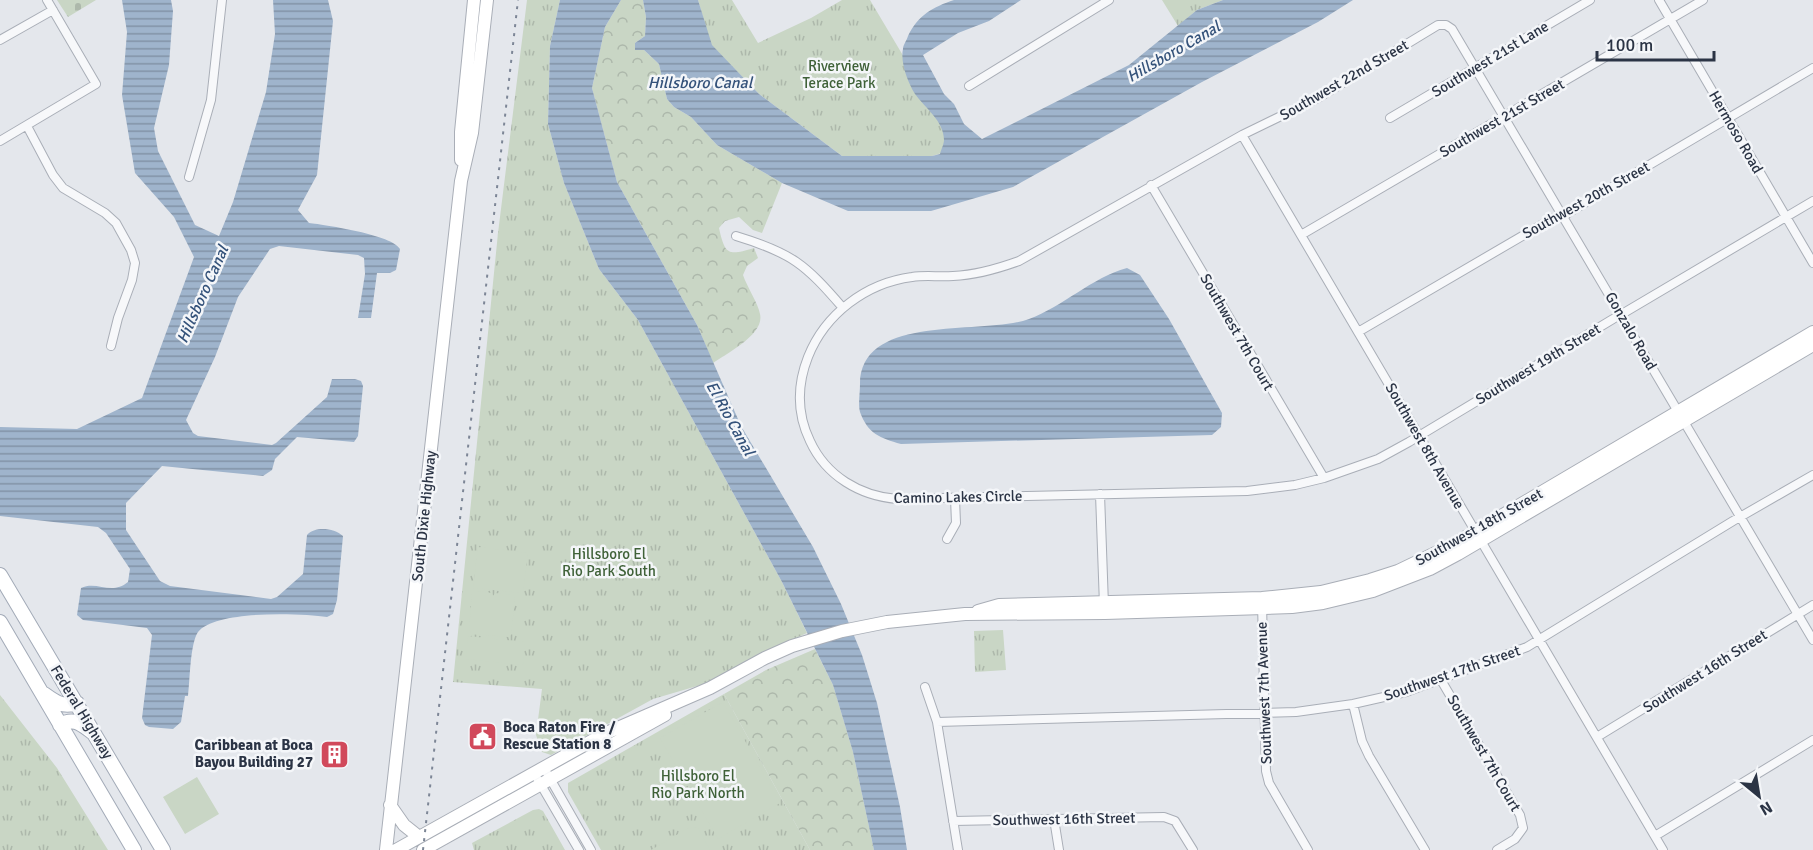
<svg xmlns="http://www.w3.org/2000/svg" width="1813" height="850" font-family="Signika,sans-serif">
	<defs>
		<pattern id="grass-tufts" width="24" height="20" patternUnits="userSpaceOnUse" patternTransform="scale(1.5)"><rect width="24" height="20" fill="#c9d6c5"/><path d="M3 7l-1-3M5 7V3M7 7l1-3M15 17l-1-3M17 17v-4M19 17l1-3" fill="none" stroke="#adb8ab"/></pattern>
		<pattern id="forest-crowns" width="20" height="18" patternUnits="userSpaceOnUse" patternTransform="scale(1.5)"><rect width="20" height="18" fill="#c9d6c5"/><path d="M2 6a3 3 0 1 1 6 0M12 15a3 3 0 1 1 6 0" fill="none" stroke="#adb8ab"/></pattern>
		<pattern id="cemetery-stones" width="16" height="16" patternUnits="userSpaceOnUse" patternTransform="scale(1.5)"><rect width="16" height="16" fill="#c9d6c5"/><path d="M2 7V4a2 2 0 0 1 4 0v3zM10 15v-3a2 2 0 0 1 4 0v3z" fill="#adb8ab"/></pattern>
		<pattern id="water-rules" width="6" height="5" patternUnits="userSpaceOnUse" patternTransform="scale(1.5)"><rect width="6" height="5" fill="#9fb4cc"/><path d="M0 2.5h6" fill="none" stroke="#8293a7"/></pattern>
	</defs>
	<rect width="100%" height="100%" fill="#e4e7ec"/>
	<path fill="url(#grass-tufts)" d="M527,0H560L550,46L548,124L564,183L599,269L638,320L782,582L807,633L765,652L704,684L653,699L551,755L542,752L536,735L542,689L453,682L498,233Z
		M698,0H732L758,43L811,18L842,0H870L958,148L932,156H842L759,94L711,45Z
		M1162,0H1223L1197,10L1178,26Z
		M1003,630L1006,670L975,672L974,631Z
		M724,694L810,850H601L568,792V783Z
		M0,695L57,768L108,850H0Z
		M539,809L543,811L565,850H474L472,843L533,810Z"/>
	<path fill="url(#forest-crowns)" d="M621,0H643L646,17L645,36L635,43V49L644,50L659,64L667,99L674,107L691,117L717,145L782,183L762,233L753,230L739,217L725,221L719,228C725,255 728,256 754,248L758,258L747,266L743,275C747,287 758,303 760,314C765,334 727,353 713,363L697,325L617,182L592,88L605,27Z
		M815,649L833,685L853,752L874,850H810L724,694L766,670Z"/>
	<path fill="url(#cemetery-stones)" d="M57,0H96L68,17Z"/>
	<path fill="#c9d6c5" d="M478,547L528,553L523,593L473,588Z
		M476,591L492,593L493,596L495,593L514,595L515,597L511,635L508,637L472,634L469,630L472,593Z
		M468,636L525,642L523,665L466,659Z
		M723,702L780,803L718,839L660,738Z
		M197,777L219,814L185,834L163,797Z
		M690,827L698,828L710,850H651Z"/>
	<path fill="url(#water-rules)" d="M122,0H171L173,11L169,65L154,128L158,151L195,225L219,236L233,202L266,92L275,34L273,0H328L333,21L317,175L298,210L309,223C326,225 393,235 400,249L396,270L390,273H377L371,318H358L365,274L364,258L358,255L279,246L270,249L238,297L215,357L186,420L193,433L198,436L272,445L276,443L327,397L332,379H355L361,381L363,386L358,436L354,442L297,437L275,459L272,470L263,476L162,466L126,503V530L160,581L170,586L271,599L277,597L303,574L307,535C315,526 334,528 343,536L337,600L333,614L327,617C300,613 215,610 198,632C190,644 190,680 188,696H185L181,722L173,729L149,727L145,725L142,718L152,635L147,628L83,620L77,615L81,588C97,580 111,596 128,582L130,569L106,533L98,527L0,516V427L77,429L142,398L194,257L174,217L135,173L122,95L127,32Z
		M560,0H621L605,27L592,88L617,182L697,325L741,426L813,547L841,604L862,655L877,703L900,807L907,850H874L853,752L833,685L782,582L638,320L599,269L564,183L548,124L550,46Z
		M643,0H698L712,45L759,94L842,156H932L940,154C941,150 944,144 944,140C944,121 925,108 915,94C908,83 900,62 903,49C903,45 907,40 908,36C918,15 933,7 954,0H1021L989,21L958,33L923,55L944,94L954,104L964,124L982,139L1129,65L1197,10L1223,0H1353L1318,22L1202,82L1013,187L931,211H848L782,183L717,145L691,117L674,107L667,99L659,64L644,50H635V43L645,36L646,17Z
		M1127,268L1140,275L1169,319L1222,413L1221,427L1212,435L901,444C880,438 868,434 860,412C858,404 860,393 860,384C861,312 984,336 1029,319C1064,306 1091,278 1127,268Z"/>
	<g fill="none" stroke-linecap="round" stroke-linejoin="round">
		<defs>
			<path id="minor" d="M1659,0L1813,263
				M0,40L53,10
				M969,86L1109,0
				M1390,118L1590,0
				M27,126L53,175L63,188L105,213L116,223L131,250L135,263L132,280L118,318L111,346
				M1242,135L1663,850
				M0,141L96,84L47,0
				M189,177L211,100L222,0
				M1151,185L1324,478
				M1813,201L1622,314L1613,319L1409,442L1378,459L1324,478L1295,485L1247,491L897,499C860,496 826,476 810,441C797,414 797,385 808,357C825,314 866,283 912,277C925,275 939,277 953,276C976,275 997,269 1019,261L1242,135L1318,98L1438,25H1446L1452,29L1813,640
				M1301,235L1703,0
				M736,236C792,253 805,264 843,308
				M1358,332L1553,218L1563,216L1813,68
				M1100,494L1104,605
				M947,539L956,523L955,498
				M1262,603L1266,771L1269,783L1308,850
				M1441,680L1520,815L1523,828L1515,839L1497,850
				M925,687L937,722L958,850
				M1353,704L1362,741L1369,756L1425,850
				M937,722L1296,712L1353,704L1406,692L1527,647L1733,521L1813,475
				M1597,737L1813,605
				M544,768L591,850
				M534,773L579,850
				M1054,819L1059,850
				M953,821L1164,817L1175,821L1193,850
				M1655,836L1813,740"/>
			<path id="secondary" d="M461,160V132L474,0
				M978,611L999,605L1262,598L1321,592L1370,580L1398,571L1452,545L1813,332
				M390,805L404,825L419,837
				M386,850L461,181L472,133L487,0
				M396,850L604,734L710,688L765,658L792,646L842,631L887,622L965,614L1105,613L1292,607L1323,603L1373,591L1430,569L1458,554L1813,345
				M423,850L665,715"/>
			<path id="primary" d="M0,575L163,850
				M0,622L134,850
				M44,694C55,702 63,708 77,703
				M60,725C74,717 81,724 92,732"/>
		</defs>
		<use href="#minor" stroke="#a9aeb7" stroke-width="10"/>
		<use href="#secondary" stroke="#a9aeb7" stroke-width="14"/>
		<use href="#primary" stroke="#a3abb8" stroke-width="16"/>
		<use href="#minor" stroke="#f7f8fa" stroke-width="8"/>
		<use href="#secondary" stroke="#fff" stroke-width="12"/>
		<use href="#primary" stroke="#fff" stroke-width="14"/>
		<path stroke="#7d8696" stroke-width="2" stroke-dasharray="3 6" stroke-linecap="butt" d="M423,850L518,0"/>
	</g>
	<defs>
		<symbol id="civic-square" viewBox="-11 -11 22 22"><rect x="-9" y="-9" width="18" height="18" rx="4" fill="#d1495b" stroke="#f4f6f9"/><path d="M-.6-6.5H3V-4.5H.6V-3L4-1V1h2V6H-6V1h2V-1L-.6-3ZM-1.2 2.5V6h2.4V2.5Z" fill="#fff"/></symbol>
		<symbol id="building-square" viewBox="-11 -11 22 22"><rect x="-9" y="-9" width="18" height="18" rx="4" fill="#d1495b" stroke="#f4f6f9"/><path d="M-4-6H4V6H1V3H-1V6H-4ZM-2.5-4.3h1.7v1.8h-1.7ZM.8-4.3h1.7v1.8H.8ZM-2.5-1h1.7V.8h-1.7ZM.8-1h1.7V.8H.8Z" fill="#fff"/></symbol>
	</defs>
	<g fill-rule="evenodd">
		<use href="#civic-square" x="466" y="720" width="33" height="33"/>
		<use href="#building-square" x="318" y="738" width="33" height="33"/>
	</g>
	<g text-anchor="middle" stroke-width="5" stroke-linejoin="round" paint-order="stroke">
		<g font-size="15" fill="#2b3445" stroke="#f4f6f9">
			<text transform="translate(1490 59) rotate(-31)" y="5">Southwest 21st Lane</text>
			<text transform="translate(1344 80) rotate(-30)" y="5">Southwest 22nd Street</text>
			<text transform="translate(1502 118) rotate(-30)" y="5">Southwest 21st Street</text>
			<text transform="translate(1736 132) rotate(60)" y="5">Hermoso Road</text>
			<text transform="translate(1586 200) rotate(-29)" y="5">Southwest 20th Street</text>
			<text transform="translate(1631 331) rotate(60)" y="5">Gonzalo Road</text>
			<text transform="translate(1237 332) rotate(60)" y="5">Southwest 7th Court</text>
			<text transform="translate(1538 364) rotate(-31)" y="5">Southwest 19th Street</text>
			<text transform="translate(1425 446) rotate(60)" y="5">Southwest 8th Avenue</text>
			<text transform="translate(958 497) rotate(-1)" y="5">Camino Lakes Circle</text>
			<text transform="translate(424 516) rotate(-84)" y="5">South Dixie Highway</text>
			<text transform="translate(1479 527) rotate(-29)" y="5">Southwest 18th Street</text>
			<text transform="translate(1705 671) rotate(-32)" y="5">Southwest 16th Street</text>
			<text transform="translate(1452 673) rotate(-19)" y="5">Southwest 17th Street</text>
			<text transform="translate(1264 693) rotate(-92)" y="5">Southwest 7th Avenue</text>
			<text transform="translate(82 712) rotate(59)" y="5">Federal Highway</text>
			<text transform="translate(1484 753) rotate(60)" y="5">Southwest 7th Court</text>
			<text transform="translate(1064 819) rotate(-1)" y="5">Southwest 16th Street</text>
		</g>
		<g font-size="15" fill="#3f6138" stroke="#f4f6f9">
			<text x="839" y="71">Riverview<tspan x="839" dy="17">Terace Park</tspan></text>
			<text x="609" y="559">Hillsboro El<tspan x="609" dy="17">Rio Park South</tspan></text>
			<text x="698" y="781">Hillsboro El<tspan x="698" dy="17">Rio Park North</tspan></text>
		</g>
		<g font-size="15" font-weight="bold" fill="#2b3445" stroke="#f4f6f9" text-anchor="start">
			<text x="503" y="732">Boca Raton Fire /<tspan x="503" dy="17">Rescue Station 8</tspan></text>
			<text x="313" y="750" text-anchor="end">Caribbean at Boca<tspan x="313" dy="17">Bayou Building 27</tspan></text>
		</g>
		<g font-size="16" font-style="italic" fill="#34527a" stroke="#f4f6f9">
			<text transform="translate(1173 51) rotate(-30)" y="6">Hillsboro Canal</text>
			<text x="700" y="88">Hillsboro Canal</text>
			<text transform="translate(202 294) rotate(-66)" y="6">Hillsboro Canal</text>
			<text transform="translate(731 418) rotate(61)" y="6">El Rio Canal</text>
		</g>
	</g>
	<g transform="translate(1759 796) rotate(150)" stroke="#f4f6f9" stroke-width="4.5" paint-order="stroke">
	<path d="M0-4.5L10 22L0 15L-10 22Z" fill="#2b3445"/>
	<text y="-9" font-size="16" font-weight="bold" text-anchor="middle" fill="#2b3445">N</text>
	</g>
	<path d="M1597 51v9h117v-9" fill="none" stroke="#2b3445" stroke-width="3"/>
	<text x="1606" y="51" font-size="18" fill="#2b3445" stroke="#f4f6f9" stroke-width="4.5" paint-order="stroke">100 m</text>
</svg>
